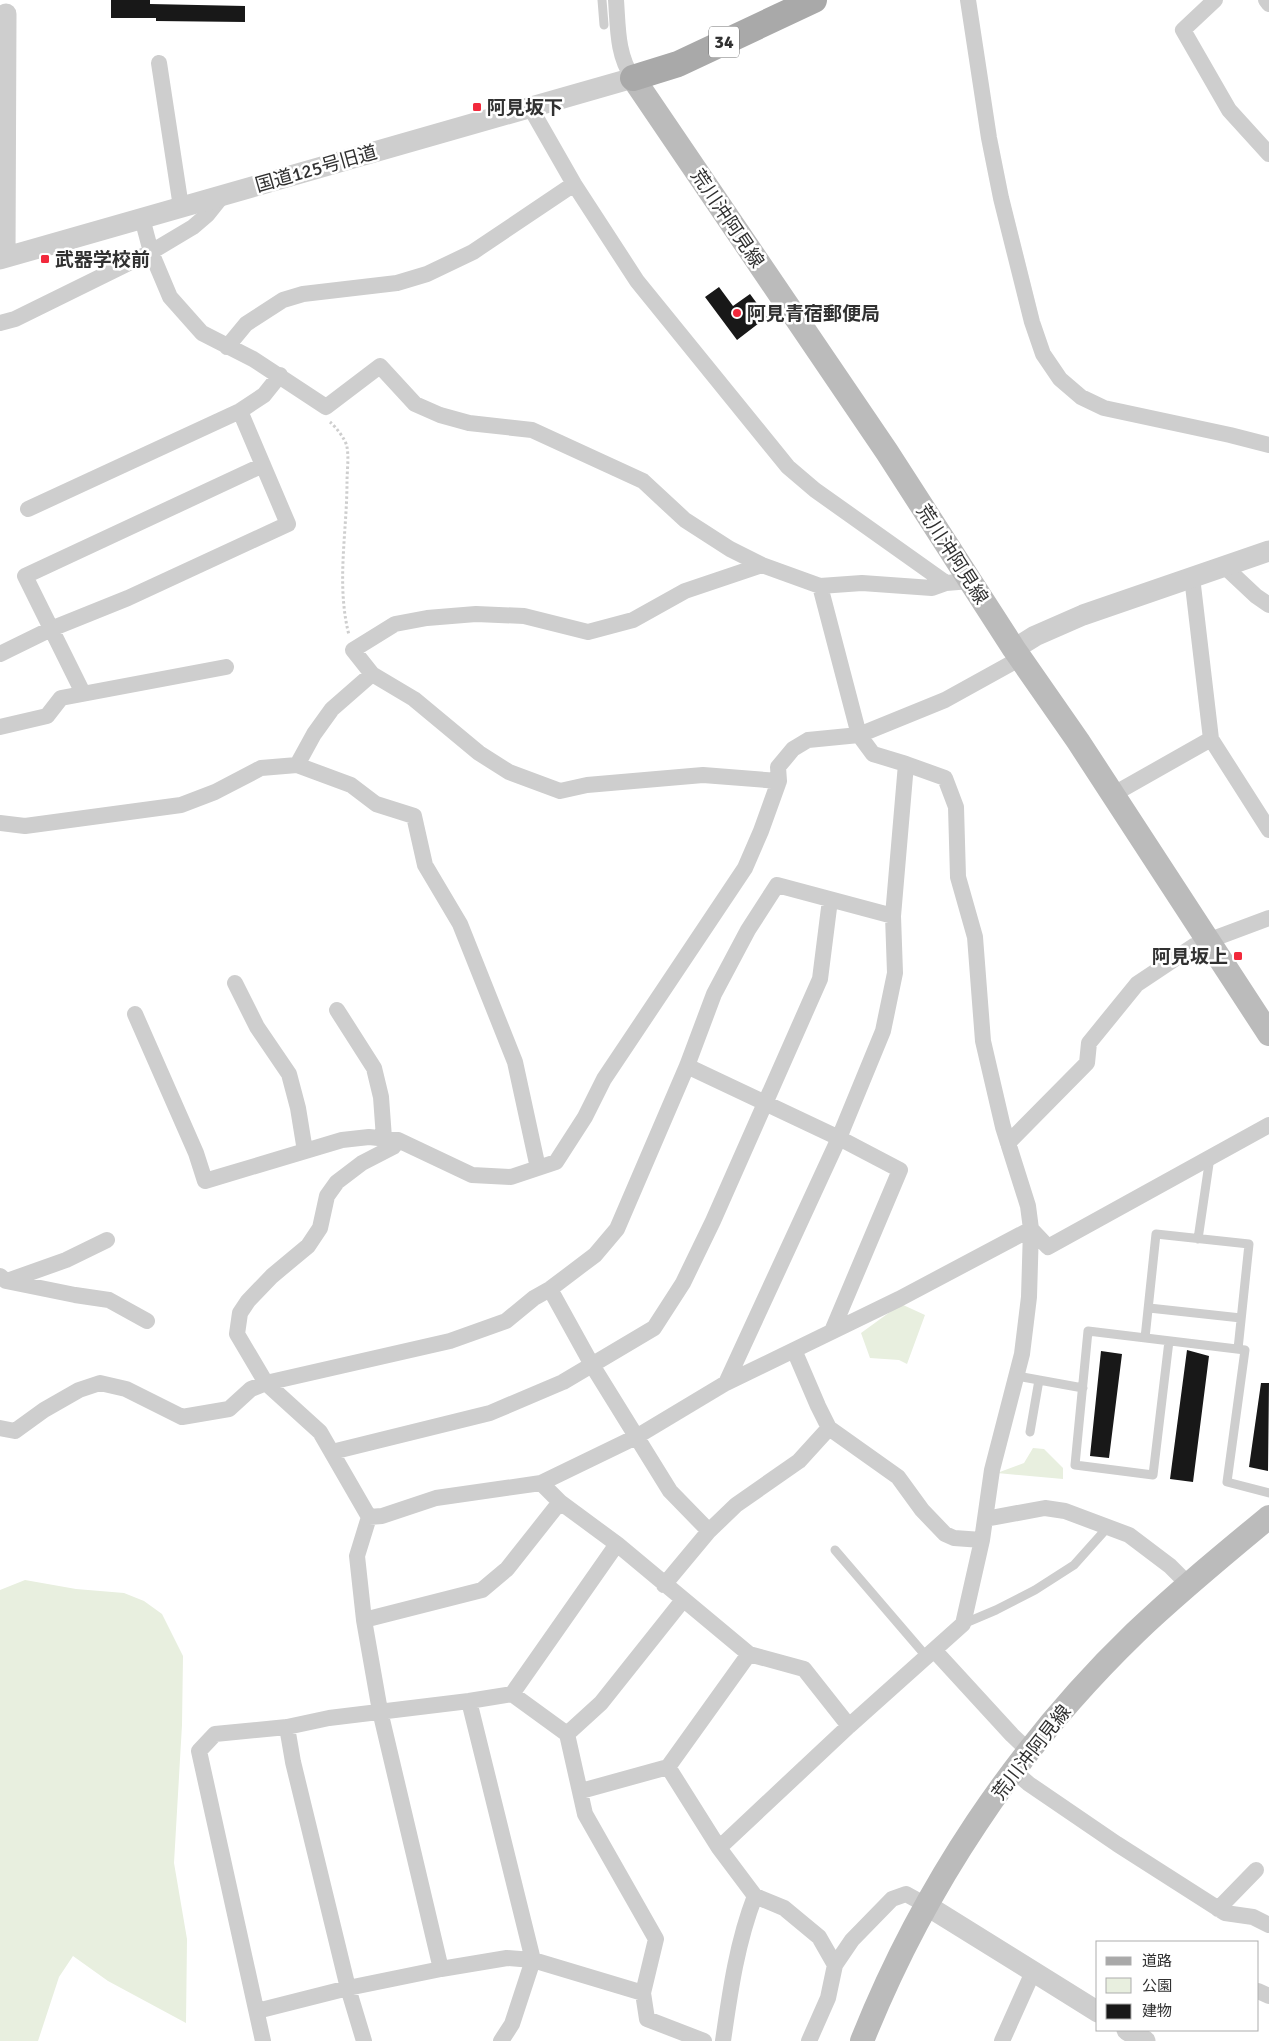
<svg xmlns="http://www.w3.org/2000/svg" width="1269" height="2041" font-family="Signika,'Noto Sans JP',sans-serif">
	<rect width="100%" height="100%" fill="#fff"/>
	<path fill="#e8efdf" d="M901,1304L925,1315L907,1364L899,1360L870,1358L861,1333Z
		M1033,1448L1044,1449L1063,1468V1479L997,1473L1024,1463Z
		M25,1580L76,1589L124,1593L144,1601L162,1614L183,1656L182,1725L174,1863L187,1939L186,2023L108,1981L73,1956L59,1977L38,2041H0V1590Z"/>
	<path fill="#181818" d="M111,0H150V4L245,6V22L156,21V18H111Z
		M719,287L733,306L750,294L767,317L737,340L705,297Z
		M1187,1350L1209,1356L1193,1482L1170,1479Z
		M1101,1351L1122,1354L1109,1458L1090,1456Z
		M1261,1383H1269L1268,1471L1249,1467Z"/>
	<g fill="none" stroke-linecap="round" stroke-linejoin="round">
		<path stroke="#cecece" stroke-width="3" stroke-dasharray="2.5 2.5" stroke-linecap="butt" d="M330,422C336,427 346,440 347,447C349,458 347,471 347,482C347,532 336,585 349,635"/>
		<path stroke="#cecece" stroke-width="9" d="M602,0L604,25
			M1198,1239L1210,1157
			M1149,1308L1241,1318
			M1145,1338L1156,1234L1249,1244L1238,1349
			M1169,1341L1153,1475L1075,1465L1088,1331L1245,1350L1227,1482L1269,1493
			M1017,1376L1083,1388
			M1030,1432L1039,1380
			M835,1550L926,1656
			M963,1624L996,1610L1035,1590L1074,1565L1108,1527"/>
		<path stroke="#cecece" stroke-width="16" d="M616,0C618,27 617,56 633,78
			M968,0L989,138L1001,198L1032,322L1043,354L1060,379L1081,397L1104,408L1230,435L1269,445
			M1215,0L1183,30L1229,110L1269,154
			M1266,0L1269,4
			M159,63L181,207
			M530,107L574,184L637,281L788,467L815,490L946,583
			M142,218L151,252L170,297L202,333L253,359L326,407L380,366L415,404L440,415L469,423L532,430L643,481L685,520L730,549L762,565L820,586L862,583L932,588L946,583L970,581
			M0,323L15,319L151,252L193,227L207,215L223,195
			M227,347L246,324L283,300L303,294L397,283L427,274L473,252L574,184
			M28,509L240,411
			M1224,566L1256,596L1269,605
			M1192,577L1211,739L1269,830
			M0,654L51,629L128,598L288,524L240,411L264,395L280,375
			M372,674L414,699L479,753L509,772L560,791L587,785L703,775L779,781
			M83,693L25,576L263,465
			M0,727L47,716L61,698L226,667
			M297,765L314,734L332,709L372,674L353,650L395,624L427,618L476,614L524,616L588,632L633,620L685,591L762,565
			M1112,795L1211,739
			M0,823L25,826L181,805L215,792L261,768L297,765L351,785L376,804L414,816L425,865L460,924L515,1062L538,1168
			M893,916L906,764
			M235,983L257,1027L289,1074L298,1108L305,1151
			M337,1010L374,1068L381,1097L384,1138
			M135,1014L196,1153L205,1181L342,1140L369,1137L398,1140L472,1175L511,1177L556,1162L585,1117L604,1079L745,868L761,831L779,781L778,767L793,749L808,740L859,735L945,700L1021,658
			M687,1066L839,1138L900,1170L832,1331
			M398,1140L393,1147L362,1163L337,1182L327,1196L320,1228L308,1246L272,1276L248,1301L240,1313L237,1334L266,1383L320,1432L369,1517L357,1556L364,1620L380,1711L441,1969
			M1008,1143L1087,1063L1089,1043L1137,984L1194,946L1269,918
			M1031,1229L1048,1247L1269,1125
			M0,1276L6,1281L75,1295L109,1300L147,1321
			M7,1281L66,1260L107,1240
			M550,1289L592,1365L670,1491L709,1531
			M794,1350L818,1406L829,1428L898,1477L922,1510L945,1534L954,1538L982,1540
			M0,1428L15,1431L44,1410L79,1390L100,1383L126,1389L182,1417L229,1409L251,1389L266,1383L450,1341L506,1321L534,1298L550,1289L595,1255L617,1229L687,1066L714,994L748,930L777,885L893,916L895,973L883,1031L839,1138L726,1383
			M332,1452L490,1413L563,1382L654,1328L683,1283L713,1221L820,979L830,900
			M541,1483L560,1502L617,1544L749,1654L804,1669L849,1726L963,1624L982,1540L992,1470L1022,1354L1029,1297L1031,1229L1028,1206L1003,1127L983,1041L975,937L958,877L956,807L945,778L906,764L873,754L859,735L820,586
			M369,1517L382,1516L436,1498L541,1483L636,1437L726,1383L899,1299L1031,1229
			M985,1519L1045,1508L1065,1511L1129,1535L1170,1566L1188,1584
			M664,1585L709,1531L736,1505L799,1461L829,1428
			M364,1620L482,1590L507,1569L560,1502
			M934,1650L1012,1735L1029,1751
			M512,1694L567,1734L585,1814L656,1939L643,1993L647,2019L704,2041
			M469,1701L533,1960L512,2024L501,2041
			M287,1727L293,1762L348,1988L364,2041
			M567,1734L601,1703L683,1600
			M668,1767L719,1848L755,1896
			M1014,1771L1029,1784L1117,1844L1225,1913L1253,1917L1269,1925
			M581,1791L668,1767L749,1654
			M719,1848L849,1726
			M1218,1909L1256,1870
			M1258,1991L1269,1996
			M257,2011L348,1988L441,1969L507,1958L533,1960L643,1993
			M263,2041L199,1751L215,1734L287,1727L329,1718L469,1701L512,1694L617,1544
			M723,2041C730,1992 737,1942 755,1896L784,1908L819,1937L835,1965
			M809,2041L828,1998L835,1965L852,1940L892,1899L906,1894L926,1905
			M1002,2041L1033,1972"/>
		<path stroke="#cecece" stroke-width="21" d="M5,257L6,14
			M0,259L633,78
			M1014,649L1035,636L1083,615L1269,551
			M926,1905L1098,2012
			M1127,2030L1145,2041"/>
		<path stroke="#bbb" stroke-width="24" d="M633,78L887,452L1014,649L1078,741L1269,1034
			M862,2041C923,1888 1016,1748 1135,1633C1178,1592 1223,1555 1269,1517"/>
		<path stroke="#a9a9a9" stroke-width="26" d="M633,78L678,64L814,0"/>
	</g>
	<g fill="#f2293c" stroke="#fff" stroke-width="2">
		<rect x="472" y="102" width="10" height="10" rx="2.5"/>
		<rect x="40" y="254" width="10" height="10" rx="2.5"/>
		<circle cx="737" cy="313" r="5"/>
		<rect x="1233" y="951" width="10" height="10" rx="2.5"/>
	</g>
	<g text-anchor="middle" stroke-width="5" stroke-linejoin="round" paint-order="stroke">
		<rect fill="#fff" stroke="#6f6f6f" stroke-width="1" x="709" y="26.5" width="30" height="31" rx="4"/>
		<g font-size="18" font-weight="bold" fill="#313131">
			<text x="724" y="48">34</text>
		</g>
		<g font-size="19" font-weight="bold" fill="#313131" stroke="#fff" text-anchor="start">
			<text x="487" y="114">阿見坂下</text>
			<text x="55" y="266">武器学校前</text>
			<text x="747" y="320">阿見青宿郵便局</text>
			<text x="1228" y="963" text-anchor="end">阿見坂上</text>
		</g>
		<g font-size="19" fill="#313131" stroke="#fff">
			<text transform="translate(316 168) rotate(-16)" y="7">国道125号旧道</text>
			<text transform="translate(728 218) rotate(56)" y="7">荒川沖阿見線</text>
			<text transform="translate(953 554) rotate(57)" y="7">荒川沖阿見線</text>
			<text transform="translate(1031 1752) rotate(-52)" y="7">荒川沖阿見線</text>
		</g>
	</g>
	<rect x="1096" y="1941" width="162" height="90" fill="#ffffff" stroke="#adadad"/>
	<rect x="1106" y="1957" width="25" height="8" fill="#a9a9a9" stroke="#adadad"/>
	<text x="1142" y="1966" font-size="15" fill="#313131">道路</text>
	<rect x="1106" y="1978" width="25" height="15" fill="#e8efdf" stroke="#adadad"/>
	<text x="1142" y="1991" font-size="15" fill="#313131">公園</text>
	<rect x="1106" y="2004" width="25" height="15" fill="#181818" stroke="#adadad"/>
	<text x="1142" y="2016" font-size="15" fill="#313131">建物</text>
</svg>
